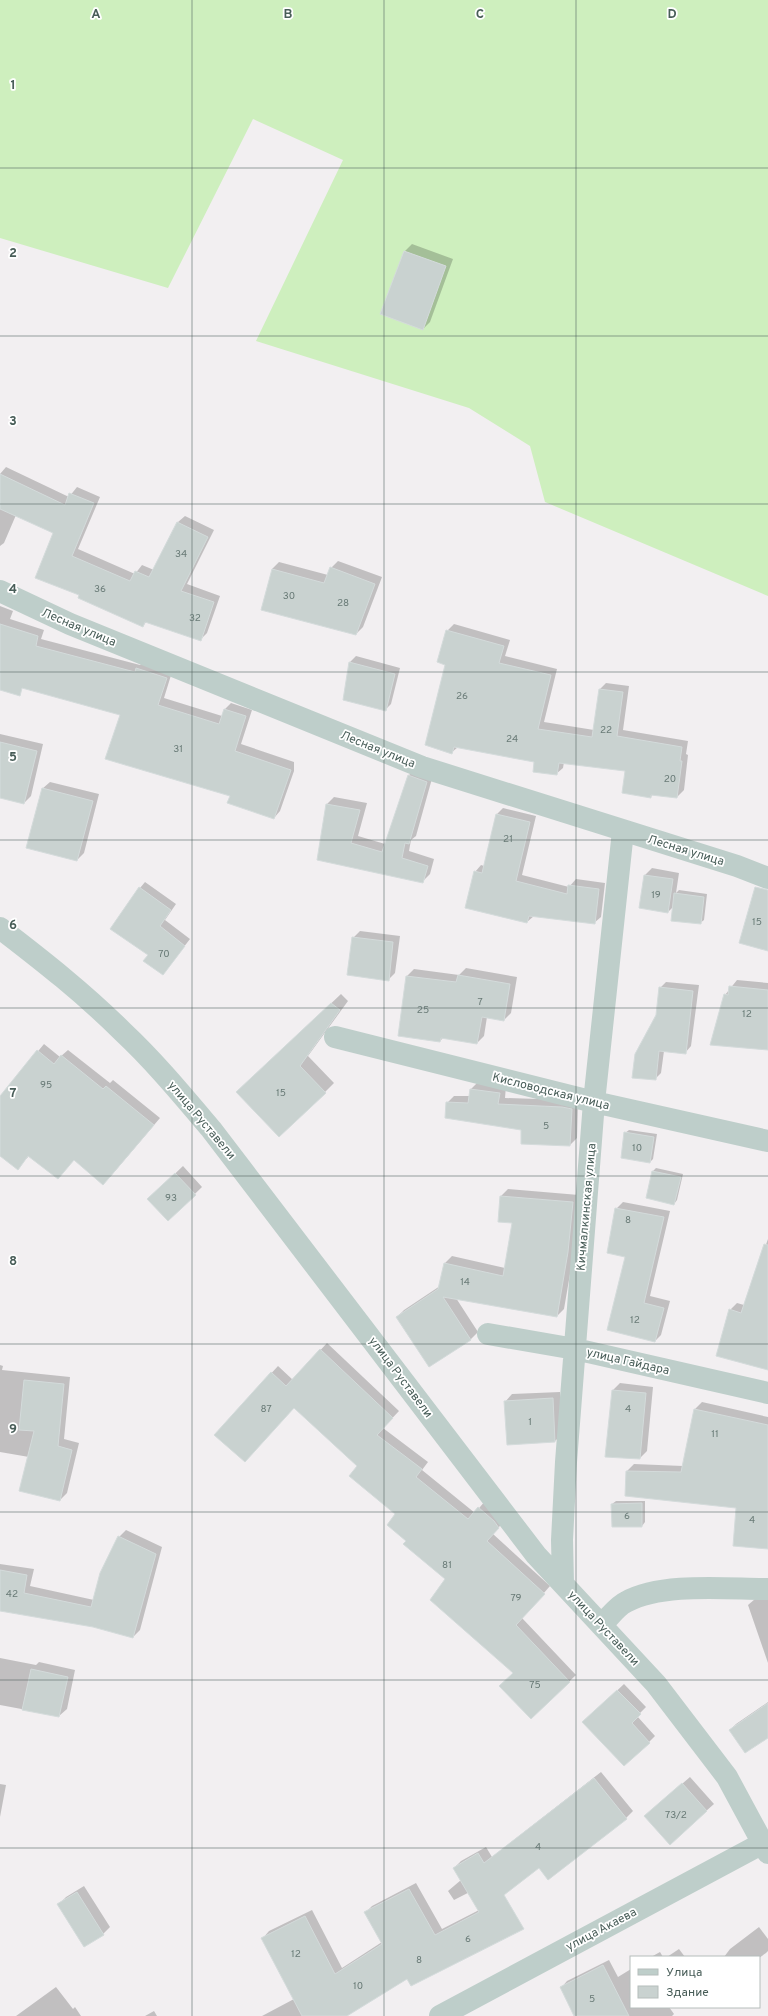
<svg xmlns="http://www.w3.org/2000/svg" width="768" height="2016" font-family="Overpass,sans-serif">
	<rect width="100%" height="100%" fill="#f2eff1"/>
	<path fill="#ceefbe" d="M0,0H768V596L545,502L530,446L469,408L256,341L343,160L253,119L168,288L0,238Z"/>
	<path fill="#0003" d="M412,244L453,259L430,322L423,329L405,251Z
		M6,467L69,497L77,487L100,497L78,549L135,574L142,565L154,570L178,522L185,516L214,530L187,584L220,596L207,633L200,640L147,621L143,626L80,594L54,533L16,515L4,543L0,546V474Z
		M338,561L382,577L363,627L356,634L272,569L279,562L328,575L331,568Z
		M0,606L13,611L10,619L44,630L41,639L140,665L143,662L172,672L164,698L222,716L224,710L231,703L252,710L241,744L294,762V771L280,811L274,818L231,795L121,715L0,662Z
		M454,624L510,640L505,656L557,669L544,722L594,730L600,689L606,683L629,686L623,730L688,741L686,754L688,755L684,790L677,797L653,794L651,797L627,770L564,762L563,768L556,774L536,761L458,747L451,753L447,664V631Z
		M356,656L400,668L391,704L385,710L344,699L350,662Z
		M0,734L43,744L31,796L24,803L0,797Z
		M416,768L433,775L416,836L411,840L409,851L434,859L430,874L423,881L318,859L327,804L334,797L367,803L358,836L385,844L409,775Z
		M50,782L99,794L84,853L77,860L42,789Z
		M503,808L536,816L522,875L569,887L576,879L605,883L601,917L594,923L534,916L527,922L475,872L481,865L484,866L496,815Z
		M652,868L679,873L676,893L679,890L707,894L704,920L700,923L674,906L668,912L645,875Z
		M145,882L176,904L165,920L190,939L163,974L140,888Z
		M360,931L400,936L395,973L388,980L353,938Z
		M466,968L517,977L511,1013L504,1020L487,1017L484,1036L477,1043L443,1038L440,1041L407,976L414,969L459,975Z
		M737,980L768,983V1049L725,995Z
		M666,982L699,985L691,1046L685,1053L664,1051L661,1073L655,1079L660,988Z
		M341,994L348,1001L308,1056L334,1083L325,1092L247,1083Z
		M44,1044L60,1057L68,1050L110,1083L113,1080L160,1118L110,1177L74,1159L58,1178L29,1156L17,1168L0,1155V1097Z
		M478,1082L506,1086L505,1098L569,1100L578,1102L577,1138L570,1145L447,1103L454,1096H470L471,1089Z
		M629,1130L657,1134L653,1159L650,1162L625,1133Z
		M183,1166L202,1187L168,1220L160,1188Z
		M656,1168L683,1174L677,1200L674,1204L653,1171Z
		M508,1189L579,1195L575,1245L564,1309L557,1316L456,1298L478,1332L471,1339L430,1366L397,1317L404,1310L440,1286L445,1263L452,1256L505,1268L513,1222L501,1196Z
		M623,1202L670,1211L650,1296L670,1301L661,1335L655,1341L627,1256L616,1209Z
		M768,1239V1370L730,1310L737,1303L744,1305Z
		M327,1343L399,1411L383,1428L428,1462L422,1470L475,1513L485,1501L505,1520L493,1534L550,1586L522,1618L576,1675L531,1718L514,1673L446,1579L407,1540L397,1514L358,1466L294,1407L215,1435L278,1366L293,1380Z
		M0,1365L3,1366L2,1370L70,1377L64,1439L79,1443L67,1493L60,1500L29,1457L0,1452Z
		M620,1383L653,1387L647,1451L640,1458L613,1390Z
		M560,1392L562,1434L555,1441L505,1402L512,1394Z
		M702,1402L768,1417V1548L737,1507L627,1471L634,1464L683,1466L695,1409Z
		M616,1501H645V1522L642,1526H613L612,1504Z
		M126,1530L162,1547L140,1630L133,1637L93,1626L0,1610V1564L34,1569L30,1586L94,1600L119,1537Z
		M755,1599H768V1663L748,1605Z
		M0,1658L36,1665L39,1662L75,1670L67,1709L59,1716L0,1705Z
		M624,1684L646,1707L637,1716L655,1736L649,1742L590,1716Z
		M768,1702V1736L730,1730L736,1724Z
		M601,1772L633,1811L626,1818L549,1879L539,1866L503,1875L454,1900L448,1891L461,1880L454,1868L461,1861L486,1847L492,1857Z
		M690,1777L714,1804L670,1843L653,1809Z
		M0,1784L6,1785L0,1817Z
		M416,1883L442,1929L483,1908L498,1939L408,1978L345,2016H262L294,1999L263,1938L269,1931L312,1910L342,1968L382,1942L366,1912L372,1906Z
		M84,1886L110,1927L103,1934L59,1904L66,1897Z
		M759,1927L768,1939V1951L766,1953L759,1958L724,1957L730,1949Z
		M679,1949L685,1957H667Z
		M660,1952L663,1957H651Z
		M609,1960L618,1977L631,1969V2007H669L674,2014L672,2016H576L561,1988L567,1981Z
		M56,1987L73,2009L75,2007L81,2016H16Z
		M154,2011L157,2016H145Z"/>
	<path fill="#c9d2d0" stroke="#d4dbdb" d="M404,251L446,266L423,330L380,314Z
		M0,474L65,505L69,493L94,503L72,556L130,581L135,571L149,577L177,522L208,537L181,591L214,602L201,641L145,622L143,627L78,598L79,595L35,578L53,533L0,509Z
		M330,567L375,584L356,635L261,610L272,569L324,583Z
		M0,624L38,636L36,646L135,672L136,668L167,678L158,705L219,724L224,709L246,716L235,751L291,770L274,819L227,803L230,796L105,759L120,715L22,688L20,696L0,690Z
		M446,630L504,646L499,663L551,675L538,729L592,737L599,689L623,692L617,736L682,747L680,761H682L677,798L651,795V798L622,793L625,771L559,763L557,775L533,772L534,762L454,747L452,754L425,745L445,665L437,662Z
		M349,662L395,674L386,711L343,700Z
		M0,742L37,751L24,804L0,798Z
		M408,775L427,782L409,844L405,843L402,858L428,866L423,883L317,860L326,804L360,810L351,843L382,852Z
		M42,788L93,801L77,861L26,848Z
		M496,814L530,822L516,881L567,894L568,885L599,889L595,924L529,916L527,923L465,908L474,871L482,873Z
		M644,875L673,879L668,913L639,908Z
		M139,887L171,910L160,926L185,946L163,975L143,961L148,955L110,929Z
		M755,887L768,890V951L739,943Z
		M674,893L704,897L701,924L671,921Z
		M352,937L393,942L389,981L347,975Z
		M458,975L510,984L504,1021L482,1017L477,1044L441,1038L440,1042L398,1036L406,976L456,982Z
		M729,986L768,990V1050L710,1045L724,994L728,995Z
		M659,987L693,991L686,1054L659,1051L656,1080L632,1078L635,1054L656,1015Z
		M331,1003L340,1010L300,1066L326,1093L279,1137L236,1092Z
		M37,1050L54,1064L61,1055L103,1089L106,1086L154,1125L103,1185L74,1160L58,1179L28,1156L18,1170L0,1156V1096Z
		M470,1089L500,1093L498,1104L562,1107L572,1109L570,1146L521,1144V1130L445,1118L446,1102L468,1103Z
		M624,1132L654,1137L650,1163L621,1158Z
		M652,1171L681,1177L674,1205L646,1198Z
		M175,1173L196,1195L168,1221L147,1199Z
		M500,1196L573,1202L568,1252L557,1317L443,1297L471,1340L429,1367L396,1317L438,1289L444,1263L503,1276L512,1223L498,1222Z
		M615,1208L664,1217L644,1303L664,1308L655,1342L607,1330L625,1257L607,1253Z
		M764,1244L768,1245V1370L716,1356L729,1309L741,1313Z
		M320,1349L393,1418L377,1435L422,1469L416,1477L468,1519L478,1507L494,1521L499,1528L487,1541L545,1594L516,1625L570,1682L531,1719L499,1686L513,1673L430,1600L445,1579L403,1544L406,1541L387,1525L395,1514L349,1476L357,1466L294,1408L245,1462L214,1435L271,1372L286,1386Z
		M24,1380L64,1384L58,1446L72,1450L60,1501L19,1491L34,1431L19,1430Z
		M612,1390L646,1393L640,1459L605,1457Z
		M553,1398L555,1442L507,1445L504,1401Z
		M694,1409L768,1425V1549L733,1546L736,1508L625,1496L626,1471L681,1472Z
		M642,1503V1527H612L611,1504Z
		M118,1536L156,1554L133,1638L93,1627L0,1611V1570L27,1575L24,1593L91,1607L100,1573Z
		M31,1669L68,1677L59,1717L22,1710Z
		M617,1690L641,1714L632,1723L650,1743L624,1766L582,1722Z
		M768,1703V1738L745,1753L729,1730Z
		M594,1778L627,1819L548,1880L539,1868L504,1895L524,1929L411,1986L407,1979L347,2016H302L261,1938L305,1916L335,1974L382,1944L364,1912L409,1889L435,1935L479,1912L453,1868L478,1853L484,1863Z
		M682,1783L707,1811L670,1845L644,1816Z
		M77,1892L104,1935L84,1947L57,1904Z
		M603,1965L629,2016H574L560,1987Z"/>
	<g fill="none" stroke-linecap="round" stroke-linejoin="round">
		<path stroke="#bececa" stroke-width="22" d="M0,591L70,624L422,767L737,866L768,878
			M0,928C43,961 85,994 123,1032C155,1062 183,1096 211,1129L536,1555L656,1684L727,1777L768,1853
			M335,1037L594,1102L768,1141
			M488,1334L575,1349L768,1393
			M563,1583L562,1540L566,1462L594,1102L623,831
			M601,1625C609,1618 617,1606 626,1602C662,1582 727,1589 768,1589
			M440,2016L763,1843"/>
	</g>
	<path fill="none" stroke="#485d58" stroke-width="1" stroke-opacity="0.55" d="M192,0V2016M384,0V2016M576,0V2016M0,168H768M0,336H768M0,504H768M0,672H768M0,840H768M0,1008H768M0,1176H768M0,1344H768M0,1512H768M0,1680H768M0,1848H768"/>
	<g text-anchor="middle" stroke-width="3.5" stroke-linejoin="round" paint-order="stroke">
		<g font-size="10" fill="#687a76">
			<text x="181" y="557">34</text>
			<text x="100" y="592">36</text>
			<text x="289" y="599">30</text>
			<text x="343" y="606">28</text>
			<text x="195" y="621">32</text>
			<text x="462" y="699">26</text>
			<text x="606" y="733">22</text>
			<text x="512" y="742">24</text>
			<text x="178" y="752">31</text>
			<text x="670" y="782">20</text>
			<text x="508" y="842">21</text>
			<text x="656" y="898">19</text>
			<text x="757" y="925">15</text>
			<text x="164" y="957">70</text>
			<text x="480" y="1005">7</text>
			<text x="423" y="1013">25</text>
			<text x="747" y="1017">12</text>
			<text x="46" y="1088">95</text>
			<text x="281" y="1096">15</text>
			<text x="546" y="1129">5</text>
			<text x="637" y="1151">10</text>
			<text x="171" y="1201">93</text>
			<text x="628" y="1223">8</text>
			<text x="465" y="1285">14</text>
			<text x="635" y="1323">12</text>
			<text x="266" y="1412">87</text>
			<text x="628" y="1412">4</text>
			<text x="530" y="1425">1</text>
			<text x="715" y="1437">11</text>
			<text x="627" y="1519">6</text>
			<text x="752" y="1523">4</text>
			<text x="447" y="1568">81</text>
			<text x="12" y="1597">42</text>
			<text x="516" y="1601">79</text>
			<text x="535" y="1688">75</text>
			<text x="676" y="1818">73/2</text>
			<text x="538" y="1850">4</text>
			<text x="468" y="1942">6</text>
			<text x="296" y="1957">12</text>
			<text x="419" y="1963">8</text>
			<text x="358" y="1989">10</text>
			<text x="592" y="2002">5</text>
		</g>
		<g font-size="12" fill="#485d58" stroke="#fff">
			<text transform="translate(79 627) rotate(23)" y="4">Лесная улица</text>
			<text transform="translate(378 749) rotate(22)" y="4">Лесная улица</text>
			<text transform="translate(686 850) rotate(17)" y="4">Лесная улица</text>
			<text transform="translate(551 1091) rotate(14)" y="4">Кисловодская улица</text>
			<text transform="translate(202 1120) rotate(50)" y="4">улица Руставели</text>
			<text transform="translate(586 1207) rotate(-85)" y="4">Кичмалкинская улица</text>
			<text transform="translate(628 1361) rotate(13)" y="4">улица Гайдара</text>
			<text transform="translate(401 1377) rotate(53)" y="4">улица Руставели</text>
			<text transform="translate(604 1628) rotate(47)" y="4">улица Руставели</text>
			<text transform="translate(601 1929) rotate(-28)" y="4">улица Акаева</text>
		</g>
	</g>
	<g font-size="13" text-anchor="middle" font-weight="bold" fill="#485d58" stroke="#fff" stroke-width="3.5" stroke-linejoin="round" paint-order="stroke">
		<text x="96" y="18">A</text>
		<text x="288" y="18">B</text>
		<text x="480" y="18">C</text>
		<text x="672" y="18">D</text>
		<text x="13" y="89">1</text>
		<text x="13" y="257">2</text>
		<text x="13" y="425">3</text>
		<text x="13" y="593">4</text>
		<text x="13" y="761">5</text>
		<text x="13" y="929">6</text>
		<text x="13" y="1097">7</text>
		<text x="13" y="1265">8</text>
		<text x="13" y="1433">9</text>
	</g>
	<rect x="630" y="1956" width="130" height="52" fill="#ffffff" stroke="#b6bebc"/>
	<rect x="638" y="1969" width="20" height="6" fill="#bececa" stroke="#b6bebc"/>
	<text x="666" y="1976" font-size="12" fill="#485d58">Улица</text>
	<rect x="638" y="1986" width="20" height="12" fill="#c9d2d0" stroke="#b6bebc"/>
	<text x="666" y="1996" font-size="12" fill="#485d58">Здание</text>
</svg>
